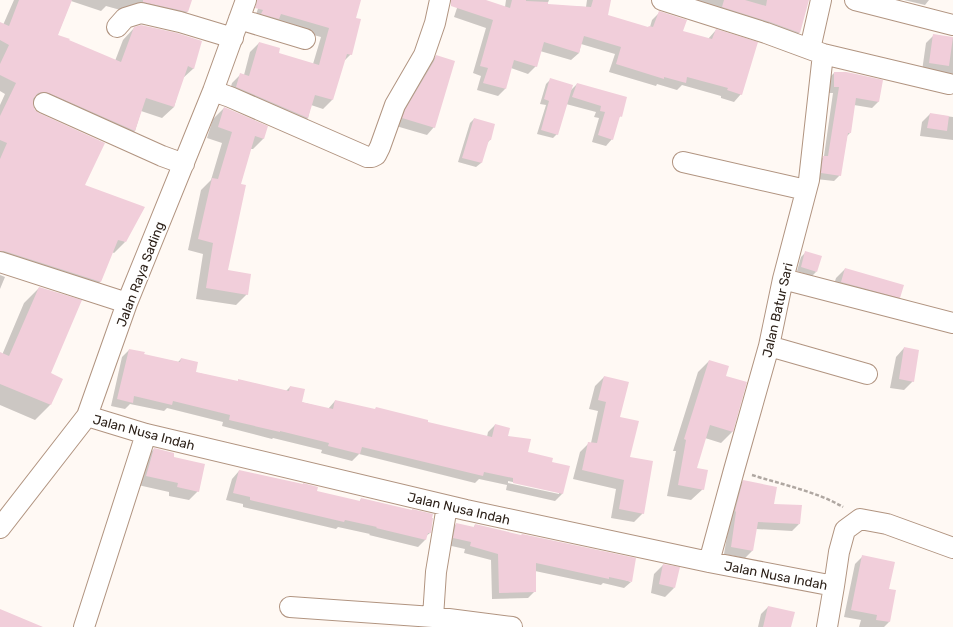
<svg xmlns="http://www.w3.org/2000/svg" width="953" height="627" font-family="Rubik,sans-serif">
	<rect width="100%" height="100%" fill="#fff9f4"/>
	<path fill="#0003" fill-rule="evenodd" d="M14,0H191L187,12L179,20L124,11L106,6L101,11L71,1L57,36L115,61L123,40L134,28L194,68L182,79L174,107L162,118L141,111L135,131L123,142L37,103L32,102L34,111L84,186L125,242L114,253L112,252L100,282L89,293L0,264V105L5,94L0,91V23L3,25Z
		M261,0H360L354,19L351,54L344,61L332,100L323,109L311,105L308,118L299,127L228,96L232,83L241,74L244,75L250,52L259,43L277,54L313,64L321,37L273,24L253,23Z
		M461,0H483L505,7L506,0H549L547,5L586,7L587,0H610L607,16L648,28L650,27L652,20L660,12L682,32L708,39L716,30L741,94L734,102L721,98V96L682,85L677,90L657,84L656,86L609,72L615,54L581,44L579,53L571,60L540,51L536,66L528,74L511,68L505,89L498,96L477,90L481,76L473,73L486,28L454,17L459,2Z
		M670,0H808L799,33L792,40Z
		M904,0H929L925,5Z
		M934,35L953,38V75L922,71L926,43Z
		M436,56L434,127L427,135L396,126L398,118L429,64Z
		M834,73L879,101L872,108L854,105L850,133L847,136L840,175L834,181L816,179L818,163L824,156L833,93H828V79Z
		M550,80L570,91L577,84L621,116L618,118L612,139L606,146L592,142L599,118L594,117L596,112L566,104L557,134L553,138L537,134L546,105L540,104L546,84Z
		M224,108L264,138L253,149H250L240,185L226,271L247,294L236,305L196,299L203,254L188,250L201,190L211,180L222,143L207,138L213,119Z
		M930,114L953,117V140L920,136L922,122Z
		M474,119L490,140L487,143L481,163L476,167L458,162L470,123Z
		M806,252L816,272L812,276L797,271L801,257Z
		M845,269L900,297L891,306L832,291L836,278Z
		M0,275L5,277L0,289Z
		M39,288L49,374L61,379L50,405L35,420L0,405V357L2,355L24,303Z
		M904,348L913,381L904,390L890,388L896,357Z
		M129,350L143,355L178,362L181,359L194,372L237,382L239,380L286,391L290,387L301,402L328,409L335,401L487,437L488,432L495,425L507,437L527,453L551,463L569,467L562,494L555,501L506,490L507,485L479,479L475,483L359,454L352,461L321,453L322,450L273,438L272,439L222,426L223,422L167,408L164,411L130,404L125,409L111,406L122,357ZM508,481L559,492V494L508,483Z
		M709,361L725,376L732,432L721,443L705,438L696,468L703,489L691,500L667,496L676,451H673L698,372Z
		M604,377L619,417L643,513L634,522L611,518L616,489L573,479L580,452L589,443H591L598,411L589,409L595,386Z
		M154,449L172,457L198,491L189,500L169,496V492L138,485L145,458Z
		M239,471L316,492L359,502L361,499L430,533L426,536L425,540L418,547L369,535L370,534L338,527L336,529L243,507V504L226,500L232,479Z
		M743,481L799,524L792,531L756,529L752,551L745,558L724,554L730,519L736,489Z
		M456,524L473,528L475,525L631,582L624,588L603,583L601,585L535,571V591L528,598L492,599L491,560L464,553L465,549L447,545L450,531Z
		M863,556L888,589L895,591L889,622L884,627H859L861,620L844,617L855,564Z
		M663,565L674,588L665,597L651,593L654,574Z
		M768,607L790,627H758L761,614Z"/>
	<path fill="#f1ceda" d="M19,0H72L58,35L70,39L69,40L121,62L134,27L141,25L177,33L202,41L194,69L188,66L174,107L146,98L135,131L49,93L43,92L38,93L33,99V105L35,110L39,113L105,143L85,185L145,207L126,242L118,240L101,282L4,251H0V159L7,143L0,140V116L16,83L0,75V64L9,45L0,40V22L9,26Z
		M143,0H192L188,12L143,2Z
		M257,0H361L356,18L361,19L352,55L347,54L333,100L315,95L308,118L236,87L240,73L249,76L259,42L280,48L279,53L319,65L329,28L281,14L279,19L261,14L263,10L255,8Z
		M451,0H486L510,8L512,0H526V1L548,2V4L591,7L593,0H611L608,15L648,27L649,26L653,27L659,11L687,20L683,31L712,39L716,29L758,42L742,95L727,90L728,88L687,77L686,83L664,77V79L616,64L621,47L584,36L579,53L544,42L537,67L514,60L506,89L483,83L488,68L480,66L493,20L451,6Z
		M724,0H745L766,6L767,0H809L800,33L770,22L722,7Z
		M933,34L953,37L949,66L929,63Z
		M436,55L455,61L435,128L402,118L405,110L434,61Z
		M834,72H846L856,74L883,80L879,102L856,98L851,133H848L841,176L821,173L823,156H828L839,87H834Z
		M550,78L573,85L558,135L541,130L549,101L544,99Z
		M577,83L627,97L622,117L620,116L613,140L598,135L605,112L600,111L601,106L572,97Z
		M224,107L268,126L264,139L255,136L241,184L246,185L228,270L251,274L248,295L206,288L213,243L198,239L212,178L218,179L232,132L218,127Z
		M930,113L949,116L947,131L927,128Z
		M474,118L495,124L491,140H489L482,163L462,158Z
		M805,251L822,256L817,272L801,267Z
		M845,268L904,285L900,298L841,282Z
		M39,287L82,300L51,373L63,379L51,405L0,384V352L9,356Z
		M904,347L919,350L914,382L899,379Z
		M129,349L145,352L144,354L180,362L181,358L198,362L196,372L238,381V379L289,391L290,386L305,389L302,402L333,409L335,400L375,409L376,407L428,420V422L492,437L495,424L510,428L508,436L531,439L528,452L553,458L552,462L570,466L563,494L513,483V478L484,472L483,476L362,447L360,454L328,446L329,443L280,431V432L229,420L230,415L173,401L172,405L134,396L133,403L117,399Z
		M709,360L729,366L726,376L747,382L733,432L710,425L697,468L708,470L704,490L678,485L686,440L684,439Z
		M604,376L629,382L620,417L639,421L630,457L653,461L644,514L619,509L624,480L582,470L588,442L597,443L606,402L598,400Z
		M154,448L174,453V457L205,464L199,492L177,487L178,483L146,476Z
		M239,470L303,484V483L318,487L317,491L360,501L361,498L412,510V509L433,514L432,518H433L431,533H428L426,540L376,528L377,527L345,520L344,522L250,500V497L233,493Z
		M743,480L777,487L774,504L802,505L800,524L758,522L753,551L731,547L736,512L735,511Z
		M456,523L474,527L475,524L521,535L522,534L636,558L632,582L609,577V579L536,563V592L499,593L498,554L470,546L471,542L453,538Z
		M862,555L895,562L889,589L896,590L890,622L876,620L877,615L851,610Z
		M663,564L680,567L675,588L659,584Z
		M768,606L795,612L791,627H763Z
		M0,609L43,627H0Z"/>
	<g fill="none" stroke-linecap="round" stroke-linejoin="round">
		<defs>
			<path id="minor" d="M662,0L766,33L823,54L949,84
				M855,0L953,25
				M239,19L305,39
				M117,27L125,18L141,13L180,22L233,38
				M810,49L821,0
				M213,91L230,97L358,153L367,157H372L376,155L380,147L395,105L424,55L435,23L440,0
				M44,103L162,156L184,164
				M683,162L806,190
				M0,262L127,303
				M783,279L953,323
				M769,346L867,374
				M87,416L146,434L466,510L709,562L834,586
				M447,506L436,572L433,617L512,627
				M0,528L87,416L127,303L213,91L246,0
				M709,562L734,470L769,346L783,279L809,180L823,54
				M290,607L433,617
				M84,627L146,434
				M827,627L834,586L839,552L845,530L860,519L887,524L953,548"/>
		</defs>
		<use href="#minor" stroke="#b19480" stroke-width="22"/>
		<path stroke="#afa7a1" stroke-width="2.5" stroke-dasharray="4 2" stroke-linecap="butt" d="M752,475C780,484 818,492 843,507"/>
		<use href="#minor" stroke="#fff" stroke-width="20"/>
	</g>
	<g text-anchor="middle" stroke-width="4" stroke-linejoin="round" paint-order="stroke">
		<g font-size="13" fill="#2d221a" stroke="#fff">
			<text transform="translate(140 274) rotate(-69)" y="5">Jalan Raya Sading</text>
			<text transform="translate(777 310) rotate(-77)" y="5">Jalan Batur Sari</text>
			<text transform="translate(144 432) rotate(15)" y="5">Jalan Nusa Indah</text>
			<text transform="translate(459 508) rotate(13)" y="5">Jalan Nusa Indah</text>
			<text transform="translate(776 575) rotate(11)" y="5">Jalan Nusa Indah</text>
		</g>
	</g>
</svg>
